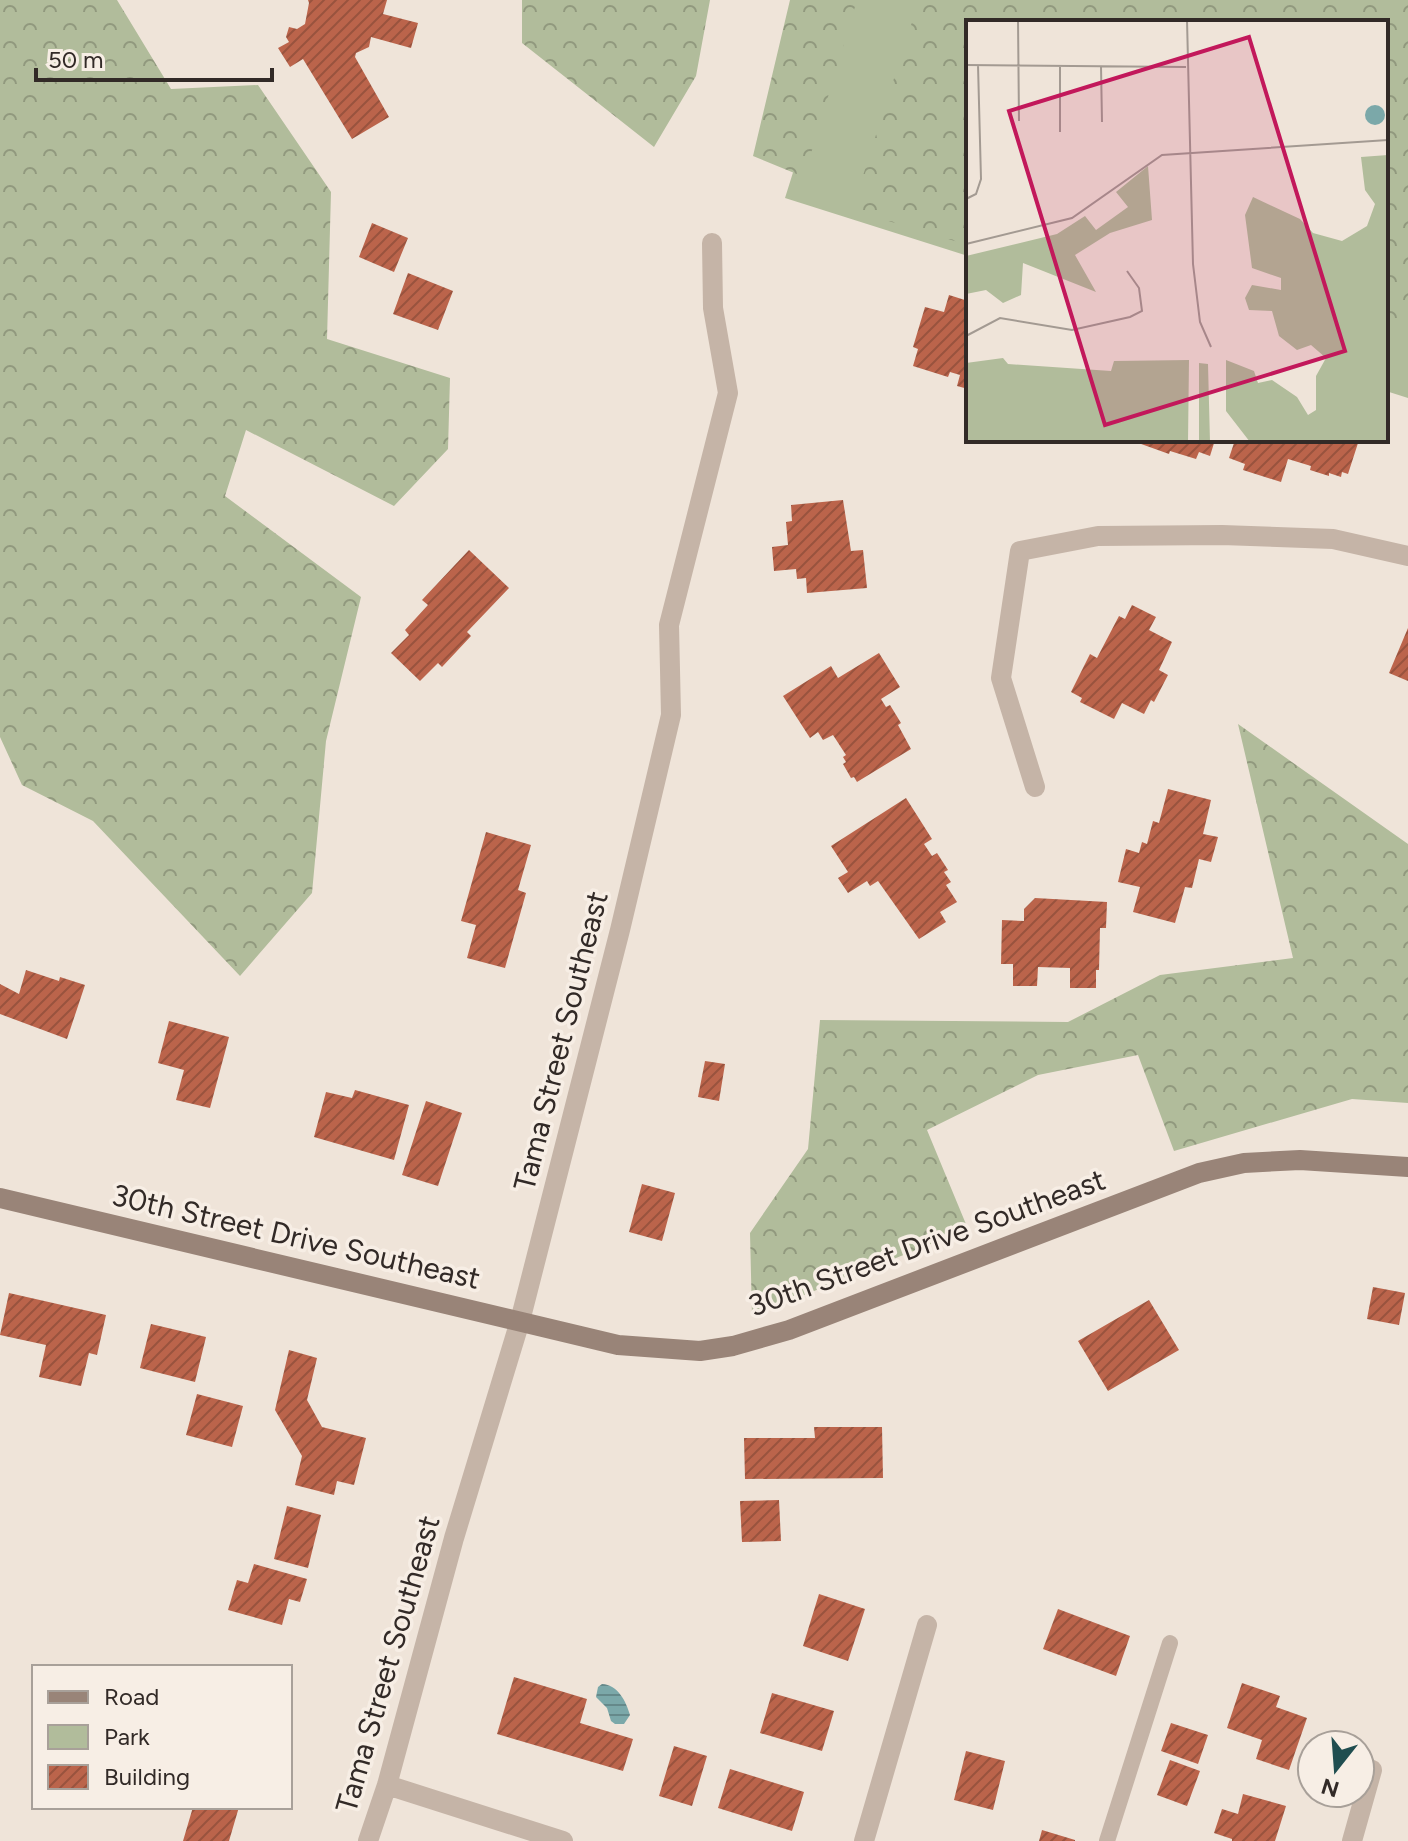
<svg xmlns="http://www.w3.org/2000/svg" width="1408" height="1841" font-family="Figtree,sans-serif">
	<defs>
		<pattern id="forest-crowns" width="20" height="18" patternUnits="userSpaceOnUse" patternTransform="scale(2)"><rect width="20" height="18" fill="#b1bc9b"/><path d="M2 6a3 3 0 1 1 6 0M12 15a3 3 0 1 1 6 0" fill="none" stroke="#91997e"/></pattern>
		<pattern id="water-rules" width="6" height="5" patternUnits="userSpaceOnUse" patternTransform="scale(2)"><rect width="6" height="5" fill="#7ba8a9"/><path d="M0 2.5h6" fill="none" stroke="#65898a"/></pattern>
		<pattern id="building-hatch" width="6" height="6" patternUnits="userSpaceOnUse" patternTransform="scale(2)"><rect width="6" height="6" fill="#bb644b"/><path d="M-1 1l2-2M0 6l6-6M5 7l2-2" fill="none" stroke="#99533e"/></pattern>
	</defs>
	<rect width="100%" height="100%" fill="#efe4d9"/>
	<path fill="#b1bc9b" d="M847,0H1408V398L1386,391V22H968V256L785,198Z"/>
	<path fill="url(#forest-crowns)" d="M0,0H117L171,89L258,85L331,192L327,339L450,378L448,449L394,506L246,430L225,496L361,597L326,741L312,893L240,976L93,821L22,785L0,737Z
		M522,0H710L696,76L654,147L522,43Z
		M790,0H857L804,177L753,156Z
		M919,0H1408V323L1386,315V22H968V245L852,210Z
		M1238,724L1408,844V1103L1352,1099L1174,1151L1138,1055L1038,1075L927,1130L968,1229L752,1316L750,1233L808,1149L820,1020L1068,1022L1160,975L1293,958Z"/>
	<path fill="url(#water-rules)" d="M602,1684C618,1685 626,1701 630,1715L624,1724H615L611,1721L607,1708L596,1697L598,1687Z"/>
	<path fill="url(#building-hatch)" d="M308,0H387L383,14L418,23L411,48L371,37L369,47L356,53L355,57L389,117L352,139L303,59L290,67L278,48L289,42L286,37L289,27L297,29L305,24L309,3Z
		M372,223L408,238L394,272L359,257Z
		M408,273L453,291L438,330L393,314Z
		M949,295L968,301V389L957,386L960,375L950,372L948,377L913,366L918,349L913,347L925,307L944,312Z
		M1130,440H1215L1210,456L1199,452L1196,459L1170,451L1169,454Z
		M1235,440H1359L1348,474L1342,472L1341,477L1329,473V476L1310,470L1311,466L1288,459L1281,482L1243,470L1245,464L1229,458Z
		M843,500L851,551L863,550L867,588L807,593L806,578L797,579L796,569L774,571L772,547L788,545L786,522L792,521L791,505Z
		M469,550L509,588L467,632L471,636L442,667L438,663L420,681L391,653L409,635L405,630L428,605L422,600Z
		M1132,605L1156,617L1149,630L1172,642L1159,670L1168,675L1154,702L1151,700L1144,714L1122,703L1114,719L1080,702L1082,698L1071,692L1090,654L1097,658L1119,616L1125,619Z
		M1408,628V681L1389,673Z
		M879,653L900,687L881,699L886,707L890,705L901,723L898,725L911,749L857,782L854,777L851,778L843,764L846,762L843,757L846,755L833,735L823,740L818,732L810,738L783,696L831,666L838,678Z
		M1168,789L1211,800L1203,834L1218,837L1211,862L1199,859L1192,888L1185,887L1175,923L1133,912L1140,887L1118,882L1126,849L1139,853L1142,842L1147,844L1153,821L1159,823Z
		M906,798L932,839L924,844L932,856L937,853L948,870L944,872L951,882L946,885L957,902L940,912L946,922L919,939L878,881L870,886L867,881L848,893L838,878L848,872L831,846Z
		M486,832L531,845L518,890L526,893L505,968L467,958L476,925L461,921Z
		M1035,898L1107,902L1106,928H1100L1099,970H1096V988H1070V968L1038,967L1037,986H1013V964H1001L1002,920L1024,921V909Z
		M26,970L59,981L60,977L85,985L67,1039L0,1014V984L19,994Z
		M169,1021L229,1037L210,1108L176,1100L184,1070L158,1063Z
		M705,1061L725,1064L719,1101L698,1097Z
		M355,1090L409,1105L394,1160L314,1137L326,1092L352,1098Z
		M426,1101L462,1113L438,1186L402,1175Z
		M642,1184L675,1193L662,1241L629,1232Z
		M1373,1287L1405,1293L1399,1325L1367,1319Z
		M9,1293L106,1315L97,1355L89,1353L81,1386L39,1377L46,1345L0,1335Z
		M1149,1300L1179,1350L1108,1391L1078,1341Z
		M151,1324L206,1337L195,1382L140,1368Z
		M289,1350L317,1358L307,1400L322,1427L366,1438L354,1485L337,1481L334,1495L295,1485L302,1456L275,1410Z
		M197,1394L243,1406L232,1447L186,1435Z
		M814,1427H882L883,1478L745,1479L744,1438H815Z
		M779,1500L781,1541L742,1542L740,1501Z
		M287,1506L321,1515L308,1568L274,1559Z
		M254,1564L307,1579L300,1602L289,1599L282,1625L228,1610L237,1580L248,1583Z
		M819,1594L865,1609L848,1661L803,1646Z
		M1058,1609L1130,1636L1116,1676L1043,1649Z
		M514,1677L587,1699L580,1723L633,1739L623,1771L497,1734Z
		M1242,1683L1280,1696L1276,1707L1307,1718L1289,1770L1256,1759L1262,1740L1227,1728Z
		M772,1693L834,1711L822,1751L760,1733Z
		M1171,1723L1208,1735L1198,1764L1161,1751Z
		M674,1746L707,1756L692,1806L659,1796Z
		M966,1751L1005,1761L993,1810L954,1800Z
		M1170,1760L1200,1771L1187,1806L1157,1795Z
		M730,1769L804,1792L792,1831L718,1808Z
		M1243,1794L1286,1806L1275,1841H1232V1839L1214,1833L1222,1809L1238,1814Z
		M193,1807H239L229,1841H183Z
		M1042,1830L1075,1840V1841H1039Z"/>
	<g fill="none" stroke-linecap="round" stroke-linejoin="round">
		<path stroke="#c5b4a7" stroke-width="16" d="M1107,1841L1170,1643"/>
		<path stroke="#c5b4a7" stroke-width="20" d="M1035,787L1001,678L1020,551L1098,536L1222,535L1333,539L1408,556
			M387,1785L563,1841
			M368,1841L387,1785L454,1538L520,1321L620,930L671,715L669,625L728,393L713,308L712,243
			M864,1841L927,1625
			M1352,1841L1372,1770"/>
		<path stroke="#998478" stroke-width="20" d="M0,1198L618,1345L700,1351L733,1346L789,1330L1199,1173L1244,1163L1300,1160L1408,1167"/>
	</g>
	<g text-anchor="middle" stroke-width="7" stroke-linejoin="round" paint-order="stroke">
		<g font-size="30" fill="#322a27" stroke="#f7eee5">
			<text transform="translate(561 1041) rotate(-76)" y="10">Tama Street Southeast</text>
			<text transform="translate(296 1237) rotate(13)" y="10">30th Street Drive Southeast</text>
			<text transform="translate(927 1243) rotate(-20)" y="10">30th Street Drive Southeast</text>
			<text transform="translate(388 1664) rotate(-74)" y="10">Tama Street Southeast</text>
		</g>
	</g>
	<g transform="translate(966 20)">
		<rect width="422" height="422" fill="#efe4d9"/>
		<path d="M422,135V422H284L260,391V340L288,351L292,363L306,360L331,377L342,395L350,390V356L360,338L345,325L331,330L313,316L306,291L283,290L279,278L286,265L315,270V258L286,248L279,195L287,177L334,199L347,213L376,221L401,206L409,184L399,170L395,137ZM182,146L186,200L144,213L109,235L130,272L57,243L55,275L37,283L20,270L0,274V236L91,214L119,196L130,210L162,187L150,172ZM37,338L42,344L145,351L148,341L223,340L222,422H0V343ZM233,343L242,344L244,422H233Z" fill="#b1bc9b"/>
		<path d="M399 95a10 10 0 1 1 20 0a10 10 0 1 1-20 0Z" fill="#7ba8a9"/>
		<path fill="none" stroke="#a39a92" stroke-width="2" d="M52,0L53,101M221,0L227,244L234,302L245,327M0,45L220,47M135,46L136,102M94,112V46M0,179L10,174L15,159L12,45M0,224L106,198L196,135L422,120M0,316L34,298L106,310L164,297L176,291L173,268L161,251"/>
		<path fill="#c2185b" fill-opacity="0.15" stroke="#c2185b" stroke-width="4" d="M283,17L379,331L139,405L43,91Z"/>
		<rect width="422" height="422" fill="none" stroke="#322a27" stroke-width="4"/>
	</g>
	<rect x="32" y="1665" width="260" height="144" fill="#f7eee5" stroke="#a8a099" stroke-width="2"/>
	<rect x="48" y="1691" width="40" height="12" fill="#998478" stroke="#a8a099" stroke-width="2"/>
	<text x="104" y="1705" font-size="24" fill="#322a27">Road</text>
	<rect x="48" y="1725" width="40" height="24" fill="#b1bc9b" stroke="#a8a099" stroke-width="2"/>
	<text x="104" y="1745" font-size="24" fill="#322a27">Park</text>
	<rect x="48" y="1765" width="40" height="24" fill="url(#building-hatch)" stroke="#a8a099" stroke-width="2"/>
	<text x="104" y="1785" font-size="24" fill="#322a27">Building</text>
	<g transform="translate(1336 1769) rotate(197)"><circle r="38" fill="#f7eee5" stroke="#a8a099" stroke-width="2"/>
	<path d="M0-6L14 30L0 20L-14 30Z" fill="#204e50"/>
	<text y="-12" font-size="22" font-weight="bold" text-anchor="middle" fill="#322a27">N</text>
	</g>
	<path d="M36 68v12h236v-12" fill="none" stroke="#322a27" stroke-width="4"/>
	<text x="48" y="68" font-size="24" fill="#322a27" stroke="#f7eee5" stroke-width="6" paint-order="stroke">50 m</text>
</svg>
